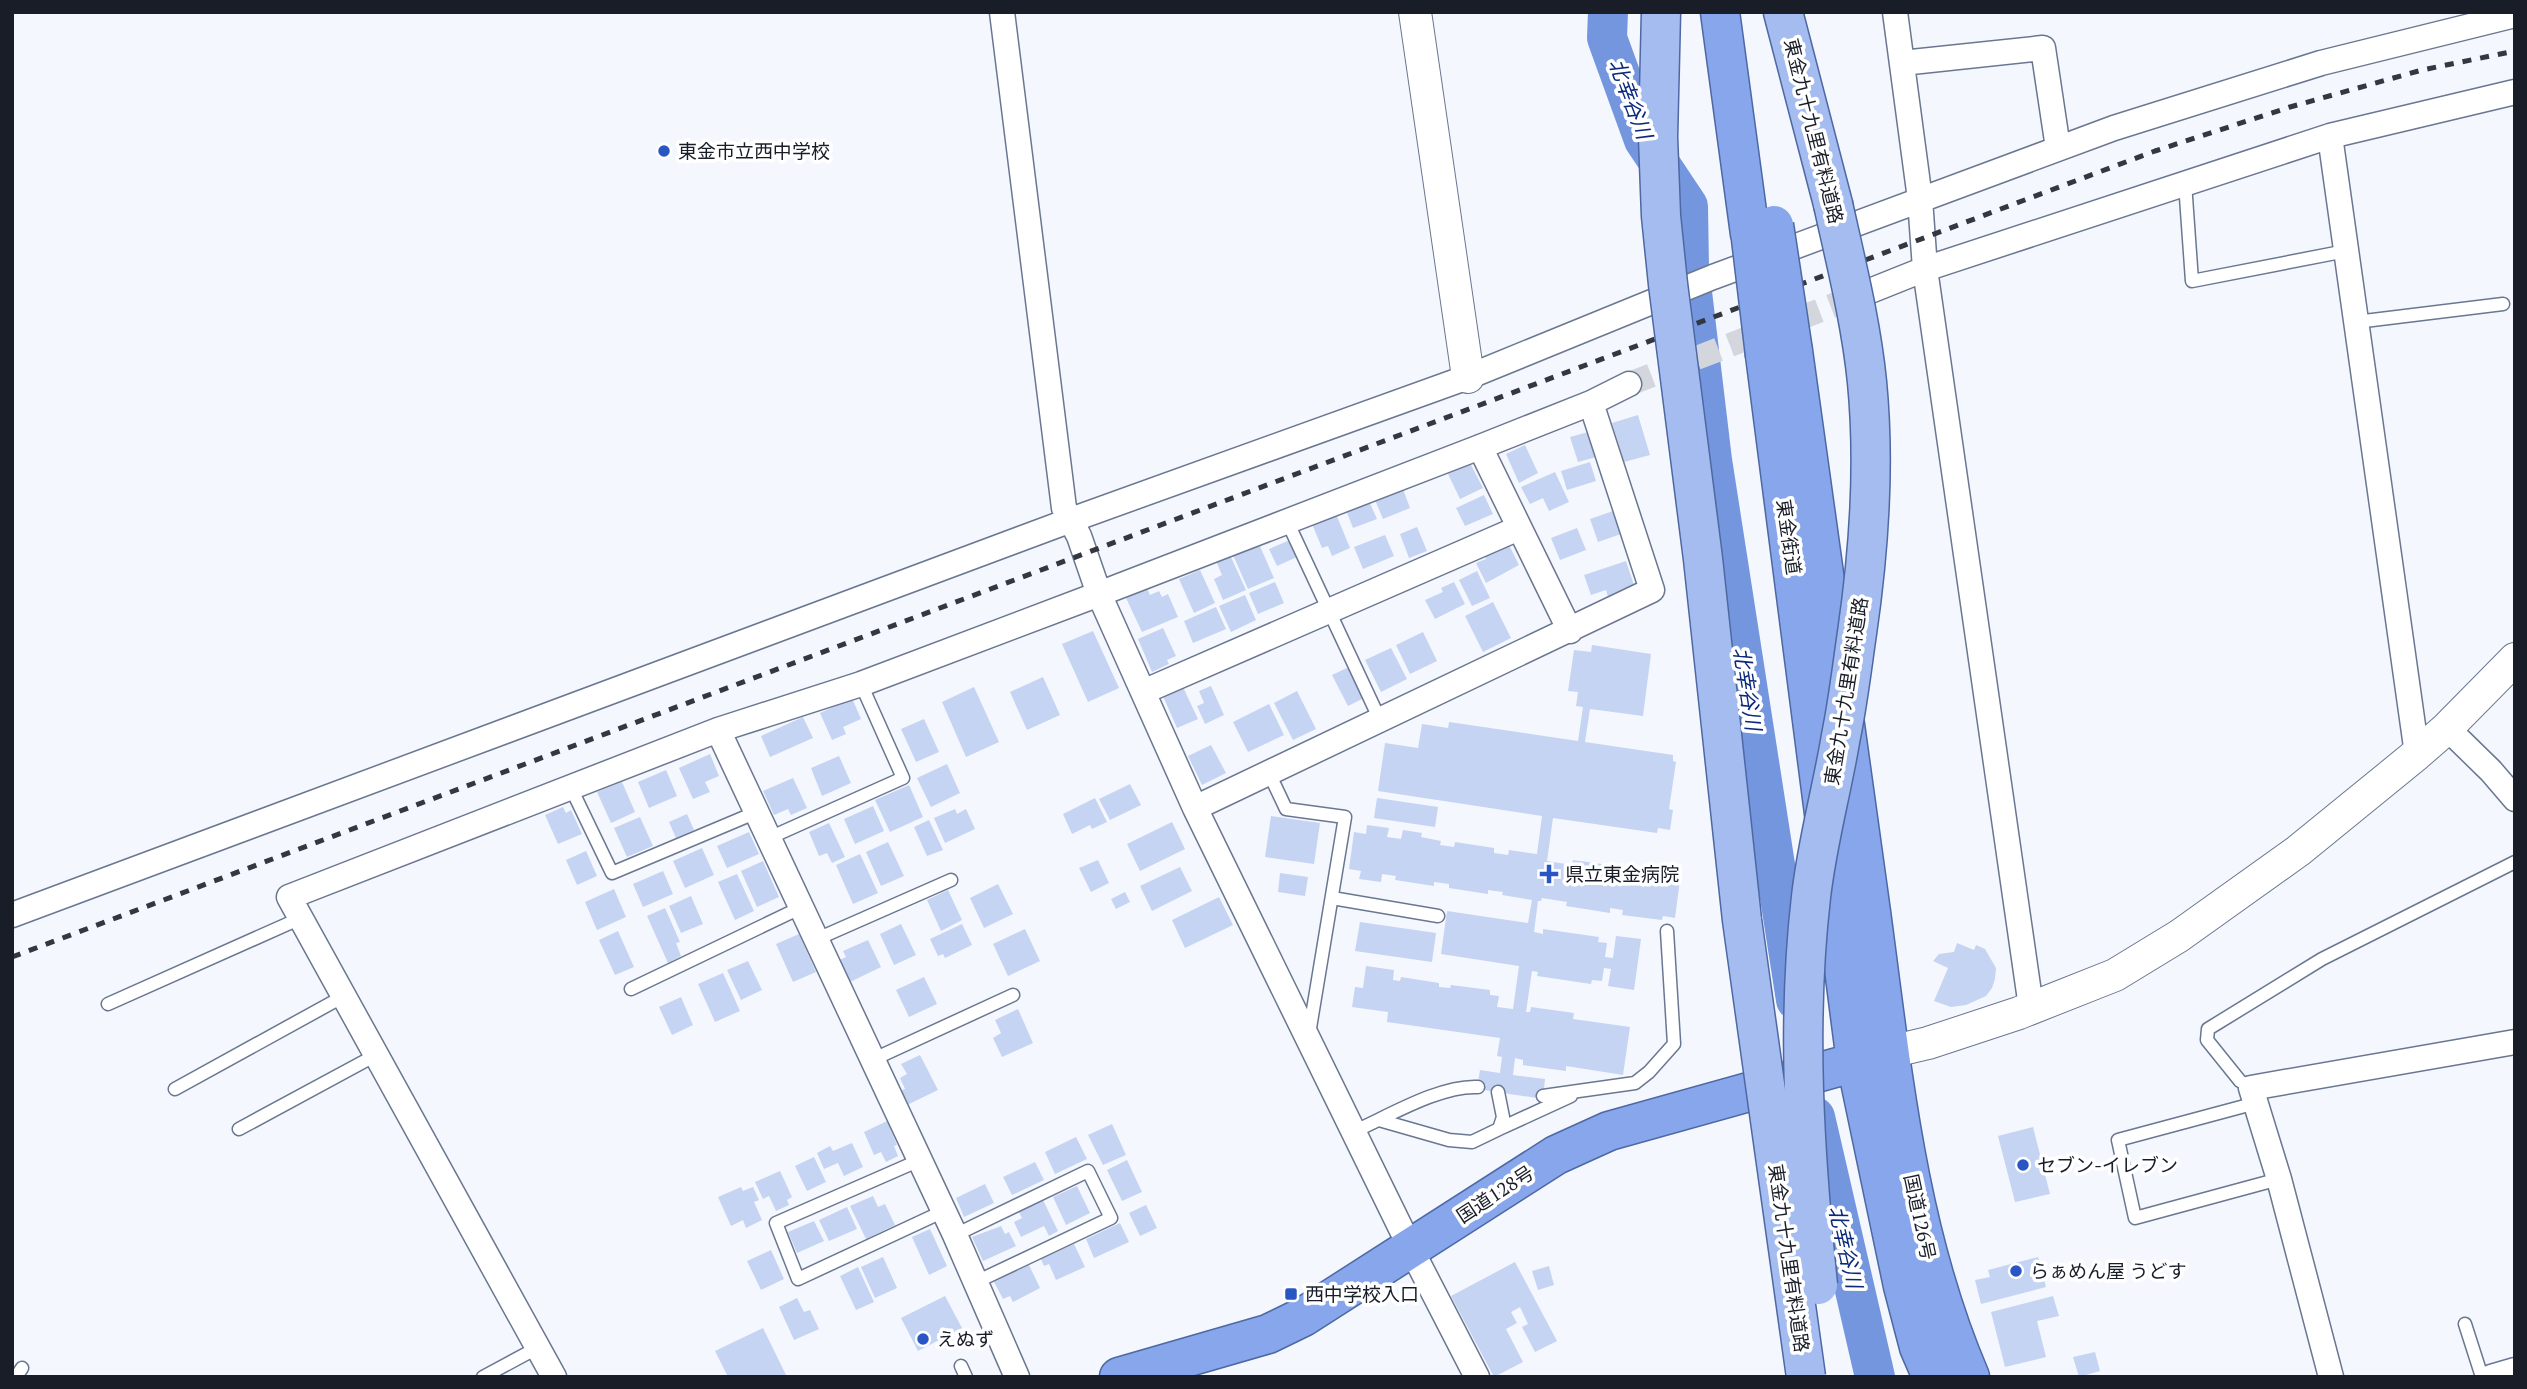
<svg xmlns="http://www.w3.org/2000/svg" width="2527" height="1389" font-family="'PT Serif','Noto Sans JP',serif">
	<rect width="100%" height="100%" fill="#f4f7fd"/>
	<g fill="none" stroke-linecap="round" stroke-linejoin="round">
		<path stroke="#7496de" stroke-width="40" d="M1608,12L1607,38L1644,140L1688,206L1689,267L1712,460L1796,1000
			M1815,1117L1875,1377"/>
	</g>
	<path fill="#c5d4f3" d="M1638,415L1650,455L1624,462L1612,423Z
		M1592,431L1600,456L1578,462L1570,437Z
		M1525,445L1538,473L1519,483L1506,454Z
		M1590,462L1596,481L1567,490L1561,471Z
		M1470,463L1483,488L1460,499L1448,474Z
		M1555,472L1569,502L1549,511L1543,498L1530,504L1521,487Z
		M1403,489L1410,508L1383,519L1375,500Z
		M1484,495L1493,514L1465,526L1456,508Z
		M1369,501L1377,519L1353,528L1346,510Z
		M1616,510L1624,533L1598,542L1590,519Z
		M1336,514L1350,548L1332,556L1328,546L1322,548L1312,524Z
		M1417,527L1427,551L1409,558L1400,534Z
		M1577,528L1586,550L1560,560L1551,538Z
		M1385,535L1394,556L1363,569L1354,547Z
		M1290,540L1297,557L1277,566L1269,549Z
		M1508,543L1519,565L1486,583L1476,563L1486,559L1484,554Z
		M1259,544L1274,578L1248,589L1233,555Z
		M1230,555L1246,590L1223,600L1214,579L1222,575L1216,561Z
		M1626,561L1635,588L1608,597L1606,590L1591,595L1584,575Z
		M1200,570L1215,603L1194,613L1179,579Z
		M1477,571L1490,598L1472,606L1459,580Z
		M1275,582L1284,603L1258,614L1249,593Z
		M1454,582L1465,604L1435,619L1425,600L1443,592L1441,588Z
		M1147,588L1150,595L1159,591L1162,597L1168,594L1178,617L1142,632L1126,598Z
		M1245,595L1256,620L1231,632L1219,606Z
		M1493,602L1511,638L1483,652L1465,616Z
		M1216,607L1226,629L1193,643L1184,621Z
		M1163,628L1176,656L1167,660L1169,664L1152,672L1138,639Z
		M1093,631L1119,688L1088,702L1062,644Z
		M1423,632L1437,661L1410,674L1396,645Z
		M1592,645L1651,654L1643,716L1590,709L1585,742L1673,755V761L1676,762L1669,809L1673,810L1670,830L1658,828L1657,833L1553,818L1547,861L1572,865L1573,860L1616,866V871L1629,873V869L1669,875V879L1680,880L1675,918L1663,916L1662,920L1622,915L1623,910L1610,908V913L1566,906L1567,902L1542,898L1541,901H1538L1534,932L1543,934V929L1599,937L1598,942L1607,943L1605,957L1613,958L1616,936L1641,939L1634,990L1608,986L1611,969L1604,968L1602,981L1592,980L1591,984L1537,976L1538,972L1532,971L1526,1012H1530L1531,1007L1574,1013L1573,1019L1630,1027L1623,1075L1566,1066V1071L1523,1065V1060L1515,1058L1513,1075L1545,1079L1543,1099L1477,1089L1480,1070L1500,1073L1502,1057L1497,1056L1500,1038L1387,1022L1388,1012L1352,1007L1355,987L1363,988L1366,966L1394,970L1393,980L1400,981L1401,977L1439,983V987L1450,988L1451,985L1490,990V995L1499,996L1497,1007L1513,1009L1519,966L1441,954L1447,911L1528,923L1532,900L1502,895L1503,892L1488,890V894L1449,888V884L1434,882V886L1395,880L1396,876L1382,874L1381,882L1359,879L1361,871L1349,869L1354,832L1366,834L1367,825L1389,828L1387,837L1401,839L1403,830L1422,833L1421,837L1441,841L1440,845L1454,847L1455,842L1494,848V853L1508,855L1509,850L1537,854L1542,816L1378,791L1385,743L1418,748L1422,724L1448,728L1449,722L1578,741L1583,707L1576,706L1578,692L1568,691L1574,650L1591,652Z
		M1391,648L1407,679L1381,692L1365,660Z
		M1349,667L1364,698L1348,706L1332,675Z
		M1043,677L1060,715L1027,730L1010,692Z
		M1182,685L1198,719L1177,728L1162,694Z
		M1211,686L1224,715L1205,724L1197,706L1204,703L1199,691Z
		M974,687L999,742L966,757L942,702Z
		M1297,691L1316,729L1293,740L1274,703Z
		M852,698L861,719L843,727L846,734L832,740L820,713Z
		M1269,704L1284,735L1248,752L1233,722Z
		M803,717L813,738L770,757L761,736Z
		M924,719L939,752L916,762L901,729Z
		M1211,745L1226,773L1202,785L1188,756Z
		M710,754L719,776L705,782L710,792L693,799L679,768Z
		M839,756L851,783L822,796L811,768Z
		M947,764L960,793L931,807L917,778Z
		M666,770L677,796L649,808L638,782Z
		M793,778L807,808L791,815L788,809L774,815L763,791Z
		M622,782L635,812L611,823L597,792Z
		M1130,784L1141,805L1110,820L1099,799Z
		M909,785L923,817L890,832L875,800Z
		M1095,798L1107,822L1092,829L1090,825L1072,834L1063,814Z
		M1377,798L1438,807L1435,827L1374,818Z
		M873,806L884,831L855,844L844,819Z
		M563,807L566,813L571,810L582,834L558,844L545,815Z
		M955,809L957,814L966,809L975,829L945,843L934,818Z
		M687,814L694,830L676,838L669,822Z
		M1271,816L1320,823L1314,864L1265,857Z
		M640,817L653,846L627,857L614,828Z
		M929,820L943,850L927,856L914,827Z
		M1172,822L1185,849L1140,871L1127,844Z
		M829,823L845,857L832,863L827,853L819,856L809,832Z
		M749,832L759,854L727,868L717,846Z
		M888,842L904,876L881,886L866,852Z
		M702,848L714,875L685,888L673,861Z
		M586,851L597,876L577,885L566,860Z
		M860,854L878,893L853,904L836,865Z
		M1098,860L1109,883L1091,892L1079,868Z
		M763,861L779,897L757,907L741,871Z
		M1180,867L1192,891L1152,911L1140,886Z
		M663,871L673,894L643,907L633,884Z
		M1280,873L1308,877L1305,896L1278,892Z
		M737,874L754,911L735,920L718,882Z
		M998,884L1013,914L984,928L970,898Z
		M614,889L626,917L597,930L585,902Z
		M948,890L962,920L941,931L927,900Z
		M1125,892L1130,902L1116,909L1111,899Z
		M691,896L703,924L681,933L669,906Z
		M1219,897L1233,925L1185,948L1172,920Z
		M665,908L680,942L676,943L681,956L668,963L647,916Z
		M1360,922L1436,933L1432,962L1355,951Z
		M901,924L916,955L894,965L880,934Z
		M962,924L972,945L945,958L943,954L938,956L930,939Z
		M1025,929L1040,961L1008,976L993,944Z
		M618,931L634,967L615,975L599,940Z
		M799,934L816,972L793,982L776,944Z
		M868,940L881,967L848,983L837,961L846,957L843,951Z
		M1957,943L1974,950L1976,945L1985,949L1996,968L1995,979L1992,988L1986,996L1966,1005L1951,1007L1934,1001L1948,968L1933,961L1939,954L1954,952Z
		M748,961L762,990L741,1000L727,970Z
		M723,973L740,1011L715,1022L698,984Z
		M924,977L937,1004L909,1017L896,990Z
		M681,997L693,1025L672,1035L659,1007Z
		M1018,1009L1033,1043L1002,1057L993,1038L1001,1033L995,1020Z
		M920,1055L938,1090L907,1105L900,1091L905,1089L900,1078L907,1074L901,1064Z
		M887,1121L897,1145L894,1146L898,1156L886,1162L881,1152L874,1155L864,1132Z
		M1112,1124L1126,1155L1103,1165L1088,1135Z
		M2033,1127L2050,1194L2015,1202L1998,1136Z
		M1076,1137L1087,1159L1055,1174L1045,1152Z
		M852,1143L863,1167L844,1176L838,1163L824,1169L817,1153L830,1146L833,1151Z
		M814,1157L826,1182L807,1191L795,1166Z
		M1127,1160L1142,1192L1122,1201L1107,1170Z
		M1035,1162L1044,1180L1012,1195L1003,1177Z
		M780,1171L792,1197L787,1200L789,1205L776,1211L769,1196L763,1199L755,1182Z
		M985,1184L994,1203L964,1217L956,1198Z
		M1077,1186L1090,1213L1066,1225L1053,1197Z
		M741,1187L743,1191L753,1187L759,1200L754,1202L762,1220L746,1228L743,1220L731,1226L718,1197Z
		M873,1196L878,1207L885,1204L895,1225L866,1239L850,1206Z
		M1043,1200L1058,1231L1049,1236L1044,1226L1021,1237L1014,1222L1022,1218L1019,1212Z
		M1146,1205L1157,1228L1140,1236L1129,1213Z
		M847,1207L857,1229L829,1241L819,1220Z
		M814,1221L824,1241L797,1253L788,1232Z
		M1120,1223L1129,1242L1094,1258L1086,1239Z
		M1001,1226L1005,1234L1009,1232L1016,1246L983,1261L972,1237Z
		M930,1229L947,1266L929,1275L912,1237Z
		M1074,1244L1085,1267L1056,1280L1049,1264L1044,1266L1041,1259Z
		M771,1250L784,1279L761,1290L747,1261Z
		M883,1257L897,1288L875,1298L861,1267Z
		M2038,1257L2046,1287L1981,1304L1975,1280L1990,1277L1988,1270Z
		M1515,1262L1557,1341L1535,1352L1522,1327L1528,1324L1520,1307L1511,1312L1517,1323L1506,1329L1523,1362L1494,1377L1451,1296Z
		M1029,1265L1040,1288L1013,1302L1010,1296L1003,1299L994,1282Z
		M1549,1266L1554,1285L1538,1290L1532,1271Z
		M858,1267L874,1302L856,1310L840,1276Z
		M945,1296L962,1328L918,1351L901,1318Z
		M2053,1296L2059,1316L2037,1321L2046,1357L2005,1367L1991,1312Z
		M797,1298L804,1312L810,1310L819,1329L794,1340L779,1307Z
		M763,1328L787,1377H728L715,1351Z
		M2095,1352L2100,1371L2079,1377L2073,1357Z"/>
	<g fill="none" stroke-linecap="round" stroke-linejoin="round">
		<path stroke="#d3d6dd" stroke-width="24" stroke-dasharray="24 12" stroke-linecap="butt" d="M1629,384L1865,293"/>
		<defs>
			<path id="service" d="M2185,183L2192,281L2346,251
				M2356,322L2503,304
				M1287,521L1380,720
				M1269,773L1286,809L1345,817L1309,1034
				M571,788L612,873L757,812
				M769,838L903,778L861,684
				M1332,898L1438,916
				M817,939L951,880
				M631,989L802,907
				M108,1004L301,918
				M874,1059L1013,995
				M2251,1088L2240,1081L2207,1040L2208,1029L2322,959L2515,862
				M175,1089L344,996
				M1543,1096L1635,1083L1649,1072L1674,1044L1667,931
				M2256,1103L2118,1140L2135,1218L2279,1179
				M1379,1120L1449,1140L1472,1142L1499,1129L1503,1117L1498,1092
				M239,1129L376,1055
				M1499,1129L1571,1096
				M1355,1131C1389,1116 1440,1085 1478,1087
				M920,1160L776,1223L798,1279L944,1211
				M955,1235L1088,1171L1111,1218L976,1282
				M2465,1324L2482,1377
				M961,1366L966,1377
				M16,1377L22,1368
				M483,1377L537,1348"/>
			<path id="minor" d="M1002,12L1064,508L1079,536L1099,594L1195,808L1411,1249L1477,1377
				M1895,12L1920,199L1925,269L2031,1007
				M1902,63L2043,48L2058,148
				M2330,136L2417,754
				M1865,293L1925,269L2330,136L2515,92
				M1480,447L1570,631
				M1143,692L1519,528
				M2447,728L2491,771L2515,799
				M718,730L955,1235L1017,1377
				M1195,808L1652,590L1591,403
				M12,915L1071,520L1468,377L1713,277L2114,128L2321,63L2515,15
				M554,1377L289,897L718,730L861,684L1099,594L1480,447L1591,403L1629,384
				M2331,1377L2279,1179L2251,1088L2515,1042
				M2491,1377L2515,1370"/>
			<path id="tertiary" d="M1415,12L1468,377
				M1890,1052L1928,1043L2019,1013L2115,975L2179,936L2298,851L2417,754L2447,728L2515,659"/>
			<path id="primary" d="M1783,12L1833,204"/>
			<path id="trunk" d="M1720,12L1750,234
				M1793,351C1819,538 1845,725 1871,912C1892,1068 1907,1231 1970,1377
				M1765,355L1856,1062L1903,1286L1919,1347L1932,1377
				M1119,1377L1268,1334L1303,1317L1556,1155L1609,1131L1881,1055"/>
		</defs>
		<use href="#service" stroke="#6a7791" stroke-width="15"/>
		<use href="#minor" stroke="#6a7791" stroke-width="27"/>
		<use href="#tertiary" stroke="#6a7791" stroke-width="34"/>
		<use href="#primary" stroke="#4d68a3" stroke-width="41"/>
		<use href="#trunk" stroke="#4d68a3" stroke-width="41"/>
		<use href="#service" stroke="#fff" stroke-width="12"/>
		<use href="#minor" stroke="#fff" stroke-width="24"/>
		<use href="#tertiary" stroke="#fff" stroke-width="32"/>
		<use href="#primary" stroke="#a5bcf0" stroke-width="38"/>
		<use href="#trunk" stroke="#87a6eb" stroke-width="38"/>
		<path stroke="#323740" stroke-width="5" stroke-dasharray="9 9" stroke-linecap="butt" d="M12,957L2155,151L2290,107L2422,70L2515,51"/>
		<defs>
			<path id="primary-bridge" d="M1661,12L1658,137L1661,216L1668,284L1703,559L1742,920L1806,1377
				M1818,1285C1805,1157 1796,1026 1811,897C1817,843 1832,790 1841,736C1848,702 1852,667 1857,633C1869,551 1875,464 1867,382C1861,322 1846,263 1833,204"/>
			<path id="trunk-bridge" d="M1774,225L1793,351
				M1751,239L1765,355"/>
		</defs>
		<use href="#primary-bridge" stroke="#4d68a3" stroke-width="41" stroke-linecap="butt"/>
		<use href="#trunk-bridge" stroke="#4d68a3" stroke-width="41" stroke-linecap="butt"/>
		<use href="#primary-bridge" stroke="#a5bcf0" stroke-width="38"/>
		<use href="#trunk-bridge" stroke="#87a6eb" stroke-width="38"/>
	</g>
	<g fill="#2a56c5" stroke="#fff" stroke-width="2.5">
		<circle cx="664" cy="151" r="7"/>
		<path d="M1545.5 863.5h7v7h7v7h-7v7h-7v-7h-7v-7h7z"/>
		<circle cx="2023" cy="1165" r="7"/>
		<circle cx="2016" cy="1271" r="7"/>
		<rect x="1284" y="1287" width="14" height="14" rx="3.5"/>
		<circle cx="923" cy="1339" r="7"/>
	</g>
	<g text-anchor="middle" stroke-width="7" stroke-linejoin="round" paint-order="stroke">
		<g font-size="19" fill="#181d27" stroke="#fff">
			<text transform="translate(1814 131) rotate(76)" y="7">東金九十九里有料道路</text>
			<text transform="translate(1789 537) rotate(82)" y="7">東金街道</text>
			<text transform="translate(1846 691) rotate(-81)" y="7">東金九十九里有料道路</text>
			<text transform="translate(1495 1194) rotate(-33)" y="7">国道128号</text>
			<text transform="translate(1920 1217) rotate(78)" y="7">国道126号</text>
			<text transform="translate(1789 1258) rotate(82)" y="7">東金九十九里有料道路</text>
		</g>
		<g font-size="19" fill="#181d27" stroke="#fff" text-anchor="start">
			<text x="678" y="158">東金市立西中学校</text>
			<text x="1565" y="881">県立東金病院</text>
			<text x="2037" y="1172">セブン-イレブン</text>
			<text x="2030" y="1278">らぁめん屋 うどす</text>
			<text x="1305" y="1301">西中学校入口</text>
			<text x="937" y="1346">えぬず</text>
		</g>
		<g font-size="21" font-style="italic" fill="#0c2a7c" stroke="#fff">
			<text transform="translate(1630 99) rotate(69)" y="7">北幸谷川</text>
			<text transform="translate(1747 689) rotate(81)" y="7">北幸谷川</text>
			<text transform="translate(1845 1247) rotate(77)" y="7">北幸谷川</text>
		</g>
	</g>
	<rect width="2527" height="1389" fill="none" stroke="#181d27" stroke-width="28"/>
</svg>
